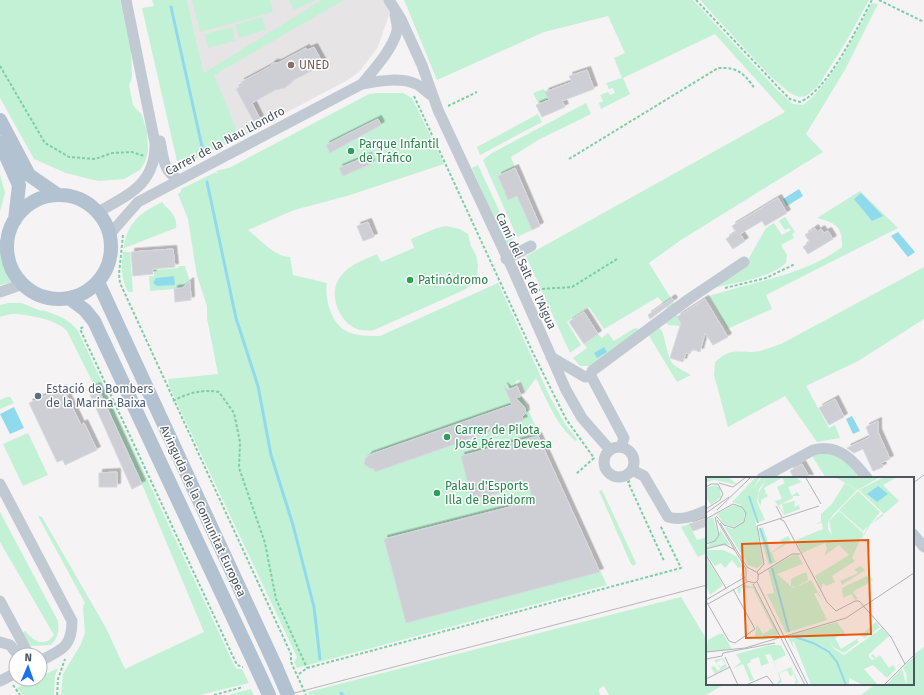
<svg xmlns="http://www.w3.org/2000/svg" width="924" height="695" font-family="'Fira Sans',sans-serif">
	<defs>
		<filter id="shadow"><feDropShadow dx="3.5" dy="-3.5" stdDeviation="0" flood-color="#0004"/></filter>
	</defs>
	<rect width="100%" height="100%" fill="#f5f3f3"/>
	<path fill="#e6e4e5" d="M187,0H394L378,47L359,72L346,81L240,137L211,70L204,73Z"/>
	<path fill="#c3f1d5" d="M0,0H120L131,49L132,77L129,86L133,105L142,115L147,132L148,152L145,162L140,170L124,179L98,181L66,173L34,159L0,98Z
		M152,0H187L204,73L322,0H344L214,75L239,135L272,118L273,120L233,142L210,150L197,158L191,160L177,161L142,8L154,6Z
		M192,0H270L273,12L200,32Z
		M289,0H316L294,10Z
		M404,0H693L779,92L793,104L803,105C831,85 855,34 872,3L878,4L846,68L806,134L823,152L681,240L649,263L675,305L668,310L658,297L604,329L589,307L567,322L581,345L570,353L526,256L785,112L715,34L623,78L630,94L601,109L599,103L603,101L600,95L608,92L610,95L615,93L613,88L609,89L606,83L622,78L614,58L625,53L608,16L544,32L437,80Z
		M700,0H869L846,42L818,86L806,96L799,97L790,93L771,77Z
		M262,17L266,30L239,38L235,25Z
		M232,27L235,41L208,48L205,34Z
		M552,88L556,98L539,105L533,93L544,89L545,91Z
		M377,93H403L412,98L444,164L347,196L294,210L248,230C261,240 275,257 290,257L293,275L327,283C324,298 332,324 346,331C356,336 369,336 380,336L498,283L550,397L565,424L577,439L576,441C557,427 546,398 536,378L525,393L519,380L515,382L536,427L540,443L607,585L297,668L294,662L297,657L169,386L168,379L218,374L207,318V306L197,276L188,219L178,194L181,192V189L214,173H218L216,171L229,168L369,94Z
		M586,103L591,114L540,139L511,157L515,168L498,176L508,199L517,196L532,230L517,237L483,160L492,153Z
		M538,114L542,122L480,155L477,147Z
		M478,165L515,245L510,248L506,246L472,168Z
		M0,174L5,193L0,211Z
		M860,191L898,228L766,295L772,309L727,329L709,296C754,281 803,276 842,247C843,227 835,222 817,218Z
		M162,202C168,210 178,215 176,228L124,248C126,224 141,212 162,202Z
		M785,217L795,232L792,234L794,238L781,245L787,255L786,263C767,280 730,283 706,290L749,262V258L766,228L774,223L782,235L791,230L789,228L785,230L779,221Z
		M446,226L460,229L468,234L471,246L476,255L478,265L477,276L471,285L464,290L374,330C367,331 359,331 353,327C337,318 328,291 341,276C350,264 364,260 377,254L381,262L414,248L411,239L437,228Z
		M2,252L7,268L16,281L0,285V253Z
		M123,252H130L133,292H128C121,278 121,268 123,252Z
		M179,266H185L190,282L184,288L150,291L149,276H154V270L178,268Z
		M924,267V319L858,361L806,386L829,428L835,425L840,438L817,442L785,396L728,427L714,375L715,362C734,345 740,355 760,351C767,349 774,346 781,344Z
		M8,303H22L41,311L42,310C57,315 68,318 78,331L234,665L237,669H242L249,683L200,695H61L63,674L81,644L85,633L83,607L85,603L38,516L42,517L106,628L125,669L204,632L144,489L97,387H95L67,331C58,320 30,315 16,314C11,313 5,316 0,317V305Z
		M690,308L703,328L669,325L666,323L677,315L682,325L690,321L685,311Z
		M637,328L640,331L592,366H580L573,358L587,348L584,344L598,334L602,338L608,333L614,341L633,329Z
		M658,328L661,329C666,339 667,359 674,365C679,369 686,372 691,375L677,382L648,334Z
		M7,397H10L14,403L0,409V400Z
		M28,433L48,475L23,486L3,444Z
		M818,453C841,453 846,461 860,478H826L812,456Z
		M602,490L636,563L634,566L631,564L599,491Z
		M0,512L58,621C59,632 58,637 51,645L31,646L22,633L25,631C33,639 36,644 48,641L54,635L0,542Z
		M689,524L697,540L707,537V553L698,557L681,527Z
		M681,597L707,640V684H725L706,695H609L604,686L599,689L600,695H309L308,692Z
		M924,647V695H861L876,684H913V655Z
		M58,668L55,676L54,695H23L17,688L32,679H40V677Z
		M251,689L254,695H228Z"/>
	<path fill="#90daee" d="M799,189L803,196L787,206L783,199Z
		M861,193L883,216L872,221L854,199Z
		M898,232L915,252L908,257L891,236Z
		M174,276L175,285L157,286L153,283L156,278Z
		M604,347L607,352L597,358L594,353Z
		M14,407L24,428L10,434L0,414Z
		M852,416L860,431L853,434L846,419Z"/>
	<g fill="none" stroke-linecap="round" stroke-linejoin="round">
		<path stroke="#90daee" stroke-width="3" d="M171,7L203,151
			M207,182L236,318L258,386L271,455L293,525L314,607L320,659
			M341,693L343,695"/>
	</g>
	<path fill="#cdcfd5" stroke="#d7d9de" filter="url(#shadow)" d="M314,47L325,67L318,71L317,68L294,80L285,88L275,90L252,103L260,119L254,122L236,89L242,85L241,82L269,67L273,63H278L306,48L307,50Z
		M587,70L594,89L562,101L565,107L542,117L536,105L549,100L545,92L572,82L569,76Z
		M378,119L381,125L330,153L326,145Z
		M368,156L371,164L343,176L339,168Z
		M515,168L540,226L532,230L517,196L508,200L498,176Z
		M778,198L787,213L765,226L762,221L740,234L745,241L733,249L726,239L736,232L732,226Z
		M368,222L374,237L363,241L357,226Z
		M815,228L817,232L821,229L824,233L828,231L833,239L808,254L803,247L810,242L805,235Z
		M173,249L175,267L152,269L153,274L133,276L131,252Z
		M190,281L191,300L175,302L174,289L182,288Z
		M672,298L674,301L650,319L648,315Z
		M705,299L728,337L713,345L705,333L700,352L692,349L690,354L686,353L683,362L670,358L681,323L677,317Z
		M584,312L598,334L584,344L569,322Z
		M97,386L142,484L132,489L88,390Z
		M504,386L508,390L517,386L521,396L516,398L525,408L526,413L522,417L524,420L375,472L374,469L369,468L364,464L365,459L369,455L512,405Z
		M63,388L81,425L84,423L97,450L65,465L63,460L57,462L29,403Z
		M835,399L844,417L829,425L819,408Z
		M878,421V432L890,459L881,463L883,467L873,471L863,449L854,453L847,448L870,437L866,427Z
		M538,436L600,572L406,623L384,539L533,501L529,485L472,500L461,456Z
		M802,464L810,478H794L790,471Z
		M117,472V487H99V473Z
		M707,518V526L693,531L689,524Z"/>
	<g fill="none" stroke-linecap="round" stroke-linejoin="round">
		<path stroke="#7ad0a6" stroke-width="2" stroke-dasharray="3 2" stroke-linecap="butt" d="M696,0L778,87L790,99L800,102C828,90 857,28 872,0
			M879,0L924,22
			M0,66L45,143L69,157L95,159L112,153L132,152L144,156
			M414,96L533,353L566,419L594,458L576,474
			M448,106L477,92
			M569,159L718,68C738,67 744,73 755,89
			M123,235L119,274L120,283L291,654V662
			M725,288L766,278L795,264
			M533,293L541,289L572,287L617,259
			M83,327L80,329L237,665L243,667
			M173,401C188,393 202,389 219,392L234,413L240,442L239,468L265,543L276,599L307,668
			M630,481L628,482L664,561
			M299,674L307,668L681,568L660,525
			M13,685L20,695
			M57,695L58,679L65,659
			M214,695L243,687"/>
		<path stroke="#c1cad2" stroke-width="11" d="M389,0L401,19L422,65L438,110L513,270L566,390L582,418L610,450
			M362,84C375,68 392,50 397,31C398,26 396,20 395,15
			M160,141C164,158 162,170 179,180
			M98,212C130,194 156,183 155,143L126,0
			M110,234L138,202L362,84C379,81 400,77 416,84C421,86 426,92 431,95
			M0,247L7,242
			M506,259L531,246
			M0,292L23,284
			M551,357L585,377L591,376
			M621,447L624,438L591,376L592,371L689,299L744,262
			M604 462a15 15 0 1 1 30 0a15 15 0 1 1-30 0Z
			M632,470L644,476L668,517C682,521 694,516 707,510
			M762,478L813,450C838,443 853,460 867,478
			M0,484L72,621C72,648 61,650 40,661
			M913,534L924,547
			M0,601L29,655
			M0,642L10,645L18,655
			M0,681L16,673"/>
		<path stroke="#b3c2d1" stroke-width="14" d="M0,120L29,175L58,195
			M0,143L19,185L15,220
			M7 247a52 52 0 1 1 104 0a52 52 0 1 1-104 0Z
			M98,282L276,667
			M69,298L85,310L94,321L258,671"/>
		<path stroke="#b5b8bd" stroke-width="1" d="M913,483L924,475
			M287,695L707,585"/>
		<path stroke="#7ad0a6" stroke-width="2" stroke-dasharray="3 2" stroke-linecap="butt" d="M291,662L306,695"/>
		<path stroke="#b3c2d1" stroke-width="14" d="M276,667L288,695
			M258,671L269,695"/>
	</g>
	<circle fill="#8d6e63" stroke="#fff" stroke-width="1.5" cx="291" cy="65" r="4"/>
	<g fill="#2e9e5b" stroke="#fff" stroke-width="1.5">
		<circle cx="351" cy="151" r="4"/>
		<circle cx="410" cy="280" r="4"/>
		<circle cx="447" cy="437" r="4"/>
		<circle cx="437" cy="493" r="4"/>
	</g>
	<circle fill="#5c6f8a" stroke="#fff" stroke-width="1.5" cx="38" cy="396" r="4"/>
	<g text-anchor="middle" stroke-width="3" stroke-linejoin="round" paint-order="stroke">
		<g font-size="12" fill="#785e54" stroke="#fff" text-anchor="start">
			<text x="299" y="69">UNED</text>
		</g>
		<g font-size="12" fill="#4a5661" stroke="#fff">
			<text transform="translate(225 141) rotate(-28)" y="4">Carrer de la Nau Llondro</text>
			<text transform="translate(526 271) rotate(65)" y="4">Camí del Salt de l'Aigua</text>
			<text transform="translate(203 511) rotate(65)" y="4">Avinguda de la Comunitat Europea</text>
		</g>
		<g font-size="12" fill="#27864d" stroke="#fff" text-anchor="start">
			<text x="359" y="148">Parque Infantil<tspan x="359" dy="14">de Tráfico</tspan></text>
			<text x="418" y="284">Patinódromo</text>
			<text x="455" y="434">Carrer de Pilota<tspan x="455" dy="14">José Pérez Devesa</tspan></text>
			<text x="445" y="490">Palau d'Esports<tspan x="445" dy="14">Illa de Benidorm</tspan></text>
		</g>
		<g font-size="12" fill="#4e5e75" stroke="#fff" text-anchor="start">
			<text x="46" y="393">Estació de Bombers<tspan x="46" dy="14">de la Marina Baixa</tspan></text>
		</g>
	</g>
	<g transform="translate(706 477)">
		<rect width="208" height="208" fill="#f5f3f3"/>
		<path d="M2,0H23L31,8L9,3L0,5ZM50,0H54L47,12L56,0H89L96,5L82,10L86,19L91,15L94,19H87V21L73,28L78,36L76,27L84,25L89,24L88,30L93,28L94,32L78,38L69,24L76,22L71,10L79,6L76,1L58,11L60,15L57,17L60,16L62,19L55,23V29L52,24L53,15L60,3L53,12L51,25L59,43L53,45L48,35L57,87L51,91L42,88L18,49L26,52L40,42L35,28L26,25ZM129,0H174L152,13ZM178,0H191L177,8L193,24L178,37L153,13ZM139,6L151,13L127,38L122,45V52L126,58L123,44L133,34L157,56L156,61L162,49L157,54L133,33L152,14L174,35L163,49L176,37L178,38L164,48L156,62L155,61L146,81L149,84L126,99L129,105L120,109L117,106L115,112L109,99L143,78L133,68L118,79L121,71L119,66L96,76L90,63L117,52L116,46L108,47L115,45V37L126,27ZM10,8L14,11L15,20L5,28L0,21V11ZM27,28L35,30L38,36V43L28,50L18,47L11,37ZM7,40L12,57L8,64L0,66V43ZM57,50L65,76L78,66L74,63L82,59L85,64L66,76L69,84L74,82L63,88L52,53ZM14,52L24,68L0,71L14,55ZM0,73H17L30,79L37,90L38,93L36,99H34L37,93L35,90L32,91L26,83L19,91L15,86L9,89L0,77ZM87,78H92L97,87L71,97L87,111L105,103L117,124L111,116H108L121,143L80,156L61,117L68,116L62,92ZM0,79L17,108L4,118L0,108ZM154,89L159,93L136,108L134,104L150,97L152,95L148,93ZM97,96H101L102,103L89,110L85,109V102ZM163,98L167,103L147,115L152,122L149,123L145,117L137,121L136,111ZM39,108L48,110L73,158L57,163L48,162L51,148L44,137L57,157L67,151L47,111H35L34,119L31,112ZM131,145L139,156L129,161L135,172L154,160L151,163L153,165L138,176L127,170L121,157L127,171L138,178L176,151L183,159L163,177V180L166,183L169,182L165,179L167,177L170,181L174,178L183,191L187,188L190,192L181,201L167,188L158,192L172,208H157L143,201V208H105L88,165L86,164L88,172L81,159ZM170,145L174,150L159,161L154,159ZM13,157H17L26,172L0,175L2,163ZM65,168H75L80,178L68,184L71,191L64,177L59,178L63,186L55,189L53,180L44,183L45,185L41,187L48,203L44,204L37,187L26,192L35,185L30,177ZM208,180V208H180L196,191L200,207L201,199L197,190ZM17,181L21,190L9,197L5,190L8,189L12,194L15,192L11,187L15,190L19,187L16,182L10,186L8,183ZM85,190L94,208L92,205L89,208L90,203L85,191L87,198L84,199L81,193L73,196L76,205L70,208L74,202L72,196Z" fill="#c3f1d5"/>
		<path d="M172,9L182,17L171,25L161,17Z" fill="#90daee"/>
		<path fill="none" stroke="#90daee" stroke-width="2" d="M43,19L52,46M54,51L59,65M60,67L65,86M66,91L83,155M86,159L107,166L123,175L131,185L140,208"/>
		<path fill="none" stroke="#b1b4b9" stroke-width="1" d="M100,1L115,27M13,6L27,10L40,0M0,10L5,7H12L17,17L14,23L0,32M70,29L76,40M11,33L45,0M0,36L23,20M0,42L27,27L36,30L40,36L38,45L28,51L18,48L10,39M74,42L78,44L121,125M11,43L40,92V104L49,106L52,103V96L41,90L14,46M0,67L9,64L13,58L9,40M0,72L18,67L29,73M0,78L20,111M51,95L58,87L51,49L113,29M52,98L86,77H94M51,105L102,208M47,107L99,208M0,123L39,100M0,124L23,164L29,166L49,152L27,112M121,125L130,134L149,124H153L185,160L199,187M2,127L41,105M0,175L39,171L140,141L208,96M16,179L17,176L69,166M19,180L32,208M0,182L16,179M0,202L24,190M40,208L61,199L68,208M178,208L208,178"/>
		<path fill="#e8590c" fill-opacity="0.15" stroke="#e8590c" stroke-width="2" d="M162,63L165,157L40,161L36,67Z"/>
		<rect width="208" height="208" fill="none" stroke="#4a5661" stroke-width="2"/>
	</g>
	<g transform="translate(28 667) rotate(2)"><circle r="19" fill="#ffffff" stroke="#b7bbc0"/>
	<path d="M0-3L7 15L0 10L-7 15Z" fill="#1a73e8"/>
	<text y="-6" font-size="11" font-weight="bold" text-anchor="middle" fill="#4a5661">N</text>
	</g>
</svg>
